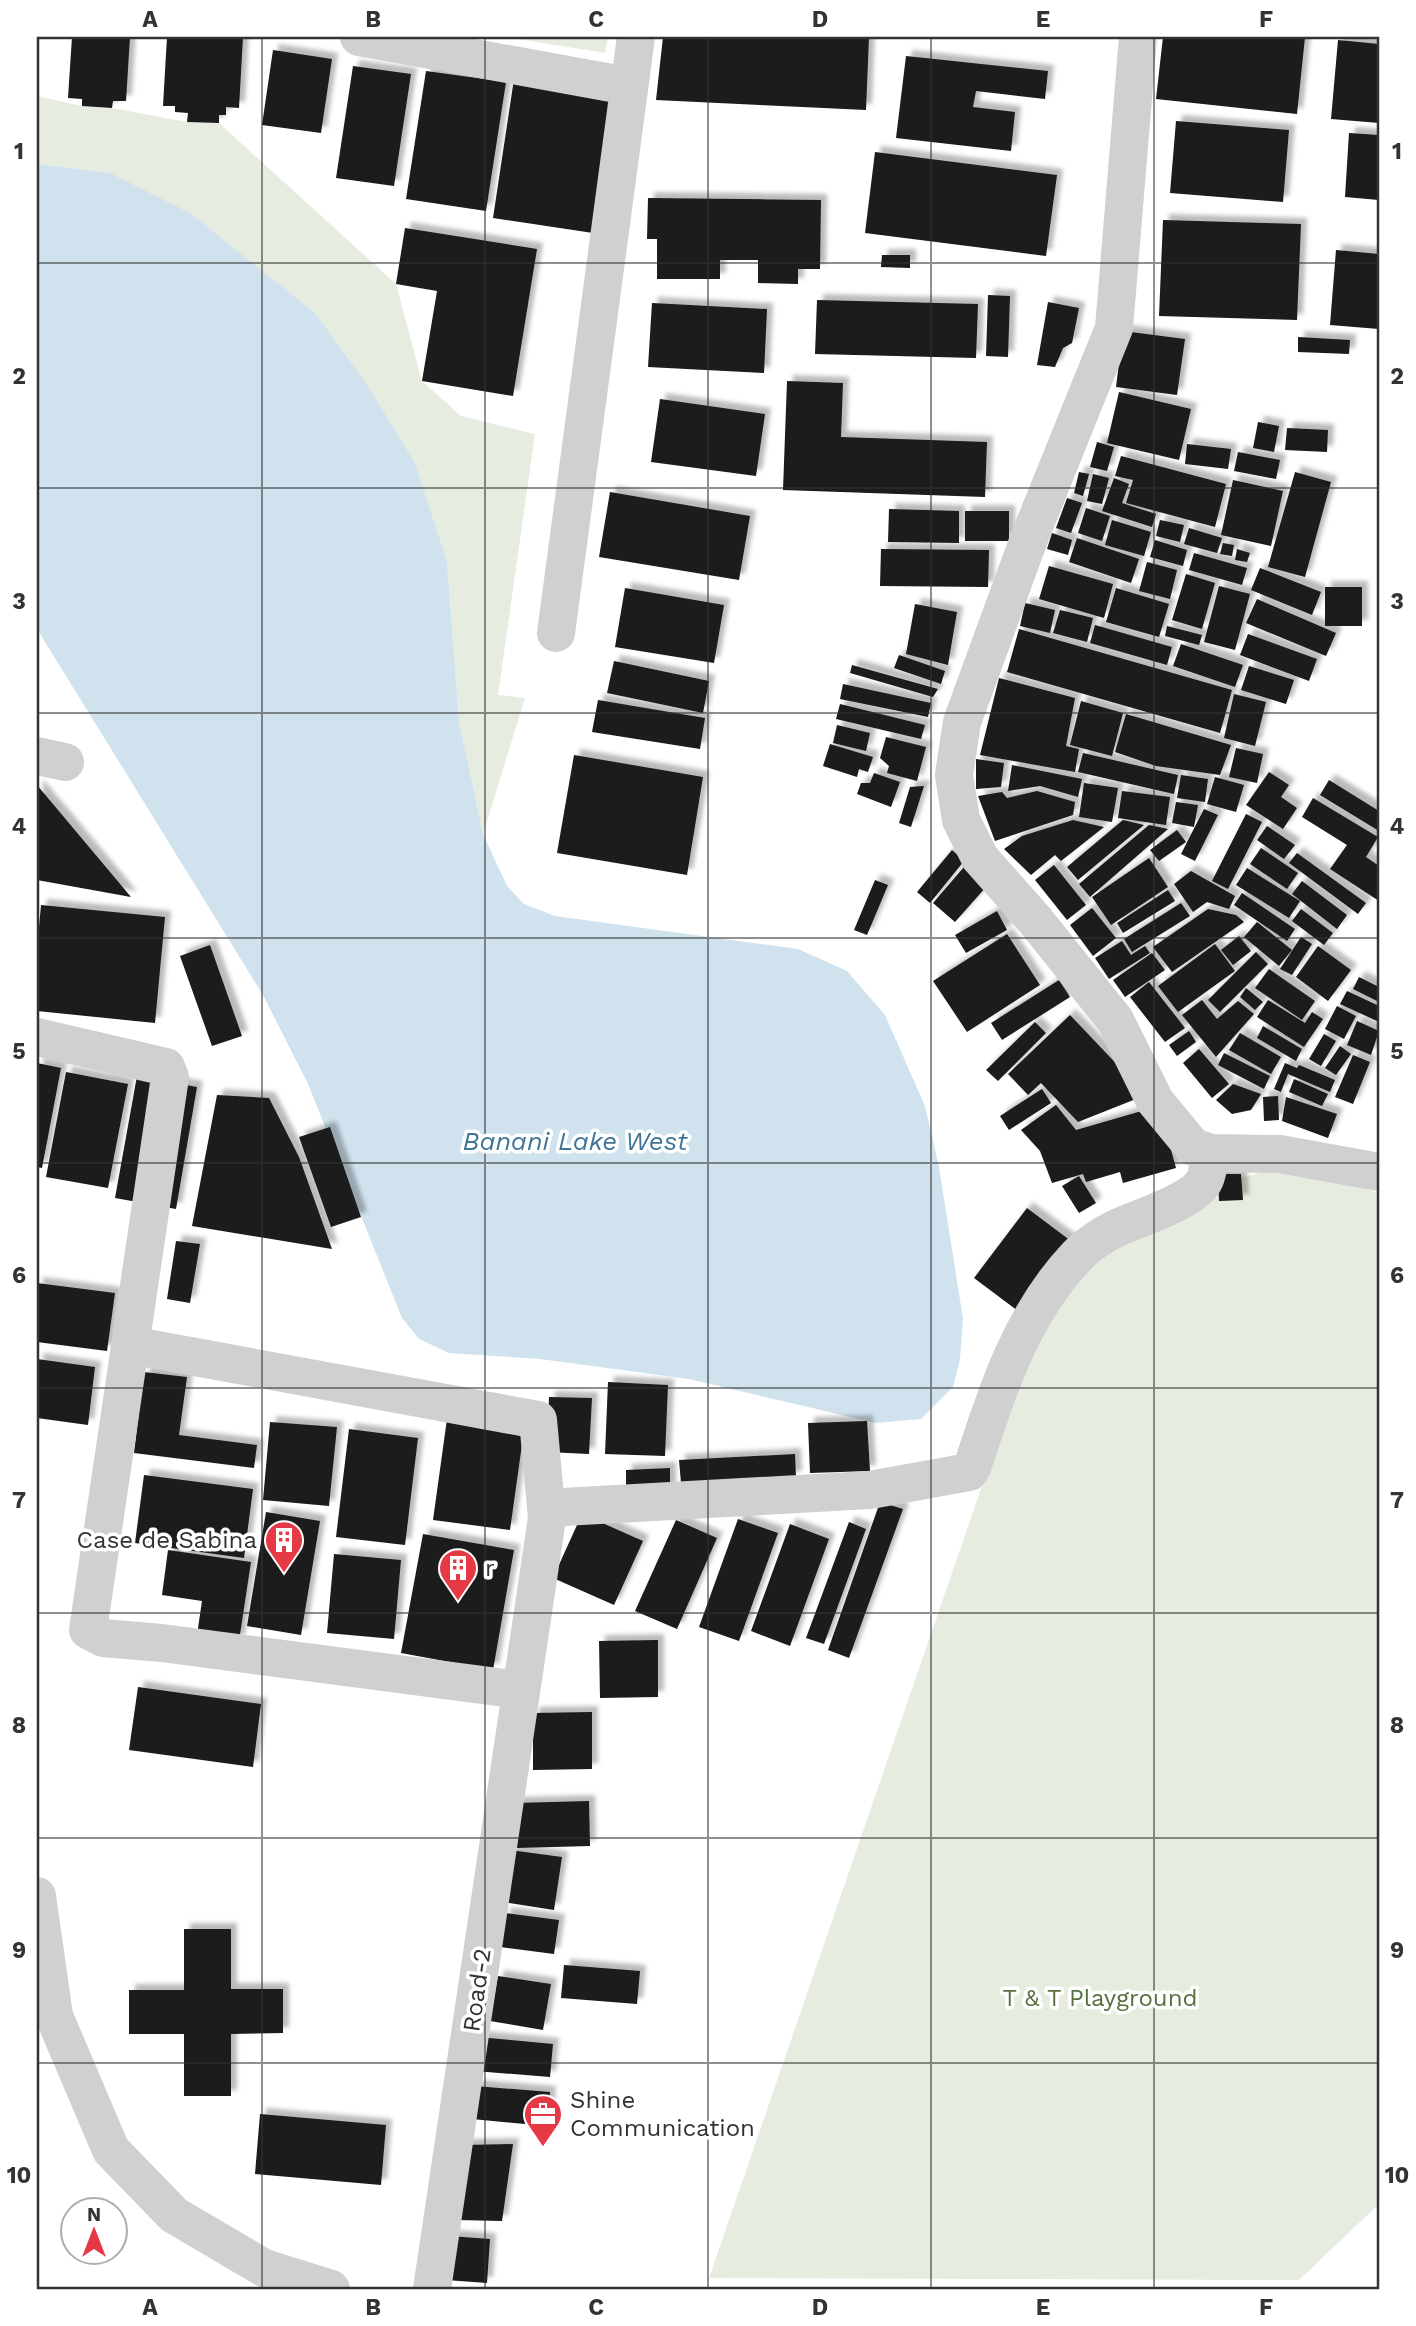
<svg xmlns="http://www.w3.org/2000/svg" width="1416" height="2326" font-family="'Work Sans',sans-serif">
	<defs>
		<filter id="shadow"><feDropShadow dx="6" dy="-6" stdDeviation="2" flood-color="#0004"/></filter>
	</defs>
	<rect width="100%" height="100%" fill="#fff"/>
	<path fill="#e6ecdf" d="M507,37H608L605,53Z
		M37,96L82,106L112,108L187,122L219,123L396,284L422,381L461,416L535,434L498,695L525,698L483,834L459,721L447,561L415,463L110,173L37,164Z
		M1272,1170L1365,1188L1379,1194V2204L1299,2280L709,2278L993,1454L1048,1300L1185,1191Z"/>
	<path fill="#cfe2ee" d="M37,164L110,173L190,213L315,313L364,380L415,463L447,561L459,721L483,834L507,886L524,904L555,916L798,949L847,971L885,1015L925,1106L939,1167L963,1319L960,1359L953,1387L921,1419L876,1423L689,1379L540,1359L449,1353L419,1339L402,1318L308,1084L263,995L37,629Z"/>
	<path fill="#1a1a1a" filter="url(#shadow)" d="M72,37H130L126,101H113L112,108L82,106V99L68,98Z
		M167,37H243L239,108L226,107V115H219V123L187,122L188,113L175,112V106H163Z
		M663,37H869L866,110L656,100Z
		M1163,37H1305L1297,114L1156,99Z
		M1338,40L1379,44V123L1331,119Z
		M273,50L332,59L321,133L262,125Z
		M906,56L1048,71L1045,99L976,91L973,107L1015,112L1011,151L896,138Z
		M353,66L411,74L394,186L336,178Z
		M426,71L506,82L486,211L406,199Z
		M514,79L614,93L593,233L493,218Z
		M1176,121L1289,130L1283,202L1170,193Z
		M1349,133L1379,135V200L1345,197Z
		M875,152L1057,175L1046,256L865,233Z
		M648,198L821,200L820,269H798V284L758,283V260H720V279H657V239H647Z
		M1163,220L1301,224L1297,320L1159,316Z
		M405,228L537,249L513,396L422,381L437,291L396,284Z
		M1336,250L1379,254V329L1330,325Z
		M882,255H910V268L881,267Z
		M988,295L1010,296L1008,357L986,356Z
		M817,300L978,304L976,358L815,354Z
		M1048,302L1079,308L1072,343L1063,348L1055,367L1037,365Z
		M652,303L767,309L764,373L648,367Z
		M1123,331L1185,339L1177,395L1116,387Z
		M1298,337L1350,340L1349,354L1298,352Z
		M787,381L843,383L841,437L987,442L985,497L783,490Z
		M1119,392L1191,409L1179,460L1107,443Z
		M660,399L765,414L756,476L651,462Z
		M1258,422L1279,426L1274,452L1253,448Z
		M1287,428L1328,430L1327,452L1285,450Z
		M1097,442L1114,447L1107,471L1090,467Z
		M1187,444L1231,449L1228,469L1185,464Z
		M1238,452L1280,460L1276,479L1234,471Z
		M1121,456L1226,484L1215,527L1126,503L1133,480L1115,476Z
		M1079,472L1089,474L1083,496L1074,493Z
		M1295,472L1331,482L1305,577L1268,567Z
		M1093,474L1109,478L1102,504L1087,501Z
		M1114,478L1129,484L1122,503L1156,514L1152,527L1102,511Z
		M1233,480L1283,491L1271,546L1221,535Z
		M610,492L750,516L739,580L599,557Z
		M1067,498L1082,503L1071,533L1056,528Z
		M1086,508L1110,516L1102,541L1078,533Z
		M889,509L959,511V543L888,542Z
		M965,511H1009V541H965Z
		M1112,520L1151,532L1144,556L1105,545Z
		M1160,520L1184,525L1180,542L1156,536Z
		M1189,528L1222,538L1217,553L1184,544Z
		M1052,533L1072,540L1068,555L1047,549Z
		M1077,538L1139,559L1131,583L1069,562Z
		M1155,540L1187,550L1183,566L1150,557Z
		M1223,543L1234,545L1232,556L1220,554Z
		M881,549L989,550L988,587L880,586Z
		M1237,549L1250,553L1247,562L1235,560Z
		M1194,553L1247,568L1242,585L1189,570Z
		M1147,562L1177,570L1170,599L1139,591Z
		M1049,566L1113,584L1104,618L1039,599Z
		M1260,568L1321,592L1312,615L1251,590Z
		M1186,574L1215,583L1202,629L1172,620Z
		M1219,586L1250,594L1235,650L1204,642Z
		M1325,587H1362V626H1325Z
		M625,588L724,605L714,663L615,647Z
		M1116,588L1169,604L1159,637L1106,622Z
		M1257,599L1336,633L1326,656L1246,623Z
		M1025,603L1055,610L1050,633L1020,626Z
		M915,604L957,612L948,665L906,654Z
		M1060,610L1093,618L1087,642L1053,633Z
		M1095,625L1172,647L1167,665L1090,643Z
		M1167,626L1202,635L1199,645L1165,636Z
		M1019,629L1232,690L1220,733L1007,672Z
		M1248,634L1317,659L1309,681L1240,655Z
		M1181,644L1243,665L1235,687L1173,666Z
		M899,655L945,671L941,684L894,668Z
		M614,661L709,681L703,713L607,693Z
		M852,665L938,689L933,697L850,673Z
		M1249,666L1294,680L1286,704L1241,690Z
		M999,678L1075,698L1066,746L1079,749L1075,772L980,755Z
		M843,684L931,703L928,717L840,699Z
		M1234,694L1266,702L1255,746L1224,738Z
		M598,700L705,718L700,749L592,732Z
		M1081,701L1123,713L1112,756L1070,745Z
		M840,704L925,725L921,739L836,719Z
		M1126,714L1231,745L1220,775L1156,766L1115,752Z
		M837,725L870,733L866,751L833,743Z
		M886,737L926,747L917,781L887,773L889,766L880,758Z
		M830,744L873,757L868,772L859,769L857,777L823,766Z
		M1236,748L1263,754L1257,783L1229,777Z
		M1083,753L1178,775L1174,794L1078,772Z
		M574,755L703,777L687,875L557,853Z
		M976,759L1004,763L1001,787L976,789Z
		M1012,765L1082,779L1078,797L1040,786L1008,791Z
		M1269,772L1289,785L1281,797L1297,808L1283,829L1246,805Z
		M874,773L900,782L891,807L857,794L861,783H870Z
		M1181,775L1208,779L1205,802L1177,798Z
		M1215,777L1244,785L1236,812L1207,804Z
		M1329,780L1379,811V831L1320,795Z
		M1084,783L1118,788L1112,822L1079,817Z
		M37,785L131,897L37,880Z
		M924,786L911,827L899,823L910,787Z
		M1037,791L1075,802L1073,815L995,841L978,796L1002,792L1007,798Z
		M1122,791L1170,797L1166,825L1118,818Z
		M1313,798L1378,837L1366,857L1379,866V901L1330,869L1347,845L1302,817Z
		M1176,802L1198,805L1194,827L1172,823Z
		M1204,809L1218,815L1195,861L1181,854Z
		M1246,814L1262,822L1228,889L1212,881Z
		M1073,820L1104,827L1061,861L1055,855L1031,875L1004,849L1022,836Z
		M1123,820L1144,825L1078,880L1067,867Z
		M1149,825L1168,829L1090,897L1079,884Z
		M1267,826L1295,845L1284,859L1257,840Z
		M1177,830L1186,842L1159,861L1150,850Z
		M1261,848L1298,873L1287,889L1250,864Z
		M952,850L964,861L930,903L917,892Z
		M1297,853L1366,903L1358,914L1289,863Z
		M1149,858L1168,887L1111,925L1092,897Z
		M1054,865L1086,905L1067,920L1035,880Z
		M964,867L986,887L955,922L933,903Z
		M1247,868L1300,901L1289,918L1236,885Z
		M1191,871L1235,896L1229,909L1207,902L1193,912L1174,884Z
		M875,880L888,885L867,935L854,930Z
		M1302,881L1347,915L1337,929L1292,894Z
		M1168,890L1175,901L1123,933L1117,923Z
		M1242,893L1295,929L1287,941L1234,905Z
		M1181,903L1190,916L1132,952L1124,939Z
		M41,905L165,917L155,1023L37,1011V949Z
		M1092,908L1116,938L1093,956L1070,925Z
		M1208,909L1236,915L1244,922L1172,972L1153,947Z
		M1301,909L1333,933L1324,945L1292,921Z
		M997,911L1007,930L966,953L955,935Z
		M1257,922L1292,950L1279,966L1244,937Z
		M1007,934L1040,985L967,1032L933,981Z
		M1239,936L1251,951L1233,965L1221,950Z
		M1301,937L1312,944L1292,975L1280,969Z
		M1122,941L1131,955L1145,946L1150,953L1109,979L1095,958Z
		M1215,944L1235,971L1178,1012L1158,986Z
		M210,945L242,1036L212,1046L180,956Z
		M1318,946L1351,970L1328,1001L1296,977Z
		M1256,952L1268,964L1220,1012L1208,1000Z
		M1152,953L1165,970L1125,997L1113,980Z
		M1269,969L1315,1001L1302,1020L1255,988Z
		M1359,977L1379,987V1002L1353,989Z
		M1059,980L1070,997L1002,1040L991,1023Z
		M1149,982L1185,1028L1165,1042L1130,997Z
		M1246,988L1263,1002L1255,1010L1240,997Z
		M1347,991L1379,1006V1022L1340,1004Z
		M1202,1000L1217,1019L1238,1001L1254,1014L1216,1057L1182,1015Z
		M1268,1000L1305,1023L1312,1012L1323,1019L1304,1047L1257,1017Z
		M1337,1006L1356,1016L1344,1039L1325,1029Z
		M1070,1015L1146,1095L1078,1122L1041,1083L1028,1095L1008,1074Z
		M1357,1021L1379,1031L1371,1055L1347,1045Z
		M1035,1022L1046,1033L998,1081L986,1070Z
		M1263,1026L1302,1049L1296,1061L1257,1038Z
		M1189,1031L1196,1042L1177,1056L1169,1045Z
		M1240,1033L1281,1057L1271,1074L1229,1050Z
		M1324,1034L1336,1041L1321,1066L1309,1059Z
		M1340,1046L1351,1054L1336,1075L1325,1068Z
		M1199,1049L1229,1084L1212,1098L1183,1063Z
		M1224,1053L1270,1076L1264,1089L1218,1065Z
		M1353,1055L1370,1062L1353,1104L1335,1097Z
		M37,1063L61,1068L42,1168L37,1167Z
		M1285,1063L1297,1068L1299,1065L1335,1080L1330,1092L1288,1074L1281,1092L1274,1089Z
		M66,1072L128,1084L108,1188L46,1177Z
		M137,1076L197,1087L176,1209L115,1198Z
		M1294,1079L1328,1094L1322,1106L1289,1092Z
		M1233,1084L1261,1094L1251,1110L1232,1114L1216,1100Z
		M1042,1089L1051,1103L1009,1130L1000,1116Z
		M217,1095L269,1098L299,1157L332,1249L192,1226Z
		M1278,1096L1279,1120L1264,1121L1263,1097Z
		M1286,1097L1337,1114L1328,1138L1282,1121Z
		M1056,1105L1076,1130L1159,1106L1176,1168L1123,1183L1120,1172L1086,1182L1083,1174L1052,1183L1040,1151L1021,1130Z
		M330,1127L361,1217L331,1227L299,1137Z
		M1218,1174H1241L1243,1200L1219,1201Z
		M1079,1176L1096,1203L1079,1213L1062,1186Z
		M1027,1208L1079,1247L1026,1317L974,1278Z
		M176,1241L200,1244L190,1303L167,1299Z
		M37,1283L115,1293L107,1351L37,1342Z
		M37,1359L95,1367L88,1425L37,1418Z
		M144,1372L187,1377L179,1435L257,1445L254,1468L134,1453Z
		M608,1382L668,1385L665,1456L605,1454Z
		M549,1397L592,1398L589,1454L547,1452Z
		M447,1419L524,1430L510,1530L433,1520Z
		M867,1421L870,1471L810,1473L808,1423Z
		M270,1422L337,1427L329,1506L263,1500Z
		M349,1429L418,1438L405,1545L336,1537Z
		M795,1454L796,1477L681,1483L679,1460Z
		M670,1468V1495L626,1496V1470Z
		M144,1475L253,1489L244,1558L135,1543Z
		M880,1502L903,1509L849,1658L828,1650Z
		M266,1512L320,1521L301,1635L247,1626Z
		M582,1514L643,1541L614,1605L553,1578Z
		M738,1519L778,1533L739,1641L699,1627Z
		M676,1520L717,1538L677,1629L635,1611Z
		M849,1522L866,1529L824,1644L806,1638Z
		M790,1524L829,1539L790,1646L751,1631Z
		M423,1534L514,1550L493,1670L401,1653Z
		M168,1550L251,1562L239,1641L197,1635L202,1601L162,1595Z
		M334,1554L401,1560L394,1639L327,1633Z
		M658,1640V1697L600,1698L599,1641Z
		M138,1687L261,1704L253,1767L129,1750Z
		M592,1712V1769L533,1770V1713Z
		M589,1801L590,1846L516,1848L515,1803Z
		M510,1850L562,1857L554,1910L503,1902Z
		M505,1913L559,1920L554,1954L500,1947Z
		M184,1929H231V1989H283V2033L231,2034V2096H184V2034H129V1990H184Z
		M564,1965L640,1971L637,2004L561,1998Z
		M498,1976L551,1984L543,2030L490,2021Z
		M478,2037L553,2044L550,2077L475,2071Z
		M475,2086L550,2092L547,2126L472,2119Z
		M260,2114L386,2125L381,2185L255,2174Z
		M513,2144L502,2221L457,2220L465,2145Z
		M449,2236L490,2239L487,2283L446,2280Z"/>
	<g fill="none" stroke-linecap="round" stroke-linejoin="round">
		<path stroke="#d0d0d0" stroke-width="38" d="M359,37L628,86
			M1138,37L1114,328L1030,536L962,722L954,775L961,820L980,858L1035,920L1115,1020L1155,1101L1193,1147L1211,1153L1280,1154L1379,1172
			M556,633L636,37
			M37,756L65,762
			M37,1037L166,1067L170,1077L88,1630L103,1638L162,1643L521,1690
			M130,1345L538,1420L547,1518
			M37,1896L54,2016L111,2150L174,2215L264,2268L331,2289
			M432,2289L547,1518L554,1510L563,1507L870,1490L969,1472L973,1465C997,1390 1022,1314 1077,1256C1087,1245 1104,1234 1117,1228C1138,1218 1196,1201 1205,1179C1208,1172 1209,1161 1211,1153"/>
	</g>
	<path fill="none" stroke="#333" stroke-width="2" stroke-opacity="0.55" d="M262,37V2289M485,37V2289M708,37V2289M931,37V2289M1154,37V2289M37,263H1379M37,488H1379M37,713H1379M37,938H1379M37,1163H1379M37,1388H1379M37,1613H1379M37,1838H1379M37,2063H1379"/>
	<defs>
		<symbol id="building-pin" viewBox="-11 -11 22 30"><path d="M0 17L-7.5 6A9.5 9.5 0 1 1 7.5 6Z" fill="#e63946" stroke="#fff"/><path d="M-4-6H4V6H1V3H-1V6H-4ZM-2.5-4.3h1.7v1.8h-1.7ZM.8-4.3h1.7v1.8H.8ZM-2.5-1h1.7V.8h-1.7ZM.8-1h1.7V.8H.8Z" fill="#fff"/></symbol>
		<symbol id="office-pin" viewBox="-11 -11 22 30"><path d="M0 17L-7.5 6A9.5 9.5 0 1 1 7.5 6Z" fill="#e63946" stroke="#fff"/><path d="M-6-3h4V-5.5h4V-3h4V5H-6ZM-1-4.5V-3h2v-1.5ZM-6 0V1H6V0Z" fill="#fff"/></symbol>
	</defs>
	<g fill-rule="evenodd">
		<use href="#building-pin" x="262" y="1518" width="44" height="60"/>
		<use href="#building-pin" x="436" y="1546" width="44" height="60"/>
		<use href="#office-pin" x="521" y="2092" width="44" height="60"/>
	</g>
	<g text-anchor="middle" stroke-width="7" stroke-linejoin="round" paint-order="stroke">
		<g font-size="24" fill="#333" stroke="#fff" text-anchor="start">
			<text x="257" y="1548" text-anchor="end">Case de Sabina</text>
			<text x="485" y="1576">r</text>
			<text x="570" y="2108">Shine<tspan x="570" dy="28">Communication</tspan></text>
		</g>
		<g font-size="24" fill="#333" stroke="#fff">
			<text transform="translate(477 1990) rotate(-82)" y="8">Road-2</text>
		</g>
		<g font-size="24" fill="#56703f" stroke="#fff">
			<text x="1100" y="2006">T &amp; T Playground</text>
		</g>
		<g font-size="26" font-style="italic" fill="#3f7597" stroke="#fff">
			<text x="575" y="1150">Banani Lake West</text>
		</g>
	</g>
	<rect width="1416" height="2326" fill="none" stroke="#ffffff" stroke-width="77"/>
	<g transform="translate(94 2231)"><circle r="33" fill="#ffffff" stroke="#adadad" stroke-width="2"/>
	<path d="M0-5L12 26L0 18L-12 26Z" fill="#e63946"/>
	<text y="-10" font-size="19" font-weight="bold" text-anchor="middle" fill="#333333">N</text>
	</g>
	<rect x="38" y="38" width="1340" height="2250" fill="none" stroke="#333" stroke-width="2.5"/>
	<g font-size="23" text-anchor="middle" font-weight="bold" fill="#333">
		<text x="150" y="27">A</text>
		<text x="373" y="27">B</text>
		<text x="596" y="27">C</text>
		<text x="820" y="27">D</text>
		<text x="1043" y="27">E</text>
		<text x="1266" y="27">F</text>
		<text x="19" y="159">1</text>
		<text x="1397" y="159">1</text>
		<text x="19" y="384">2</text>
		<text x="1397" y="384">2</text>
		<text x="19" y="609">3</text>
		<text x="1397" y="609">3</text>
		<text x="19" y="834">4</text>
		<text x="1397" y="834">4</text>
		<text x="19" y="1059">5</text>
		<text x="1397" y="1059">5</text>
		<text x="19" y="1283">6</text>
		<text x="1397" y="1283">6</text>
		<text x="19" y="1508">7</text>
		<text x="1397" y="1508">7</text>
		<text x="19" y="1733">8</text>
		<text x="1397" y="1733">8</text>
		<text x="19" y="1958">9</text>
		<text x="1397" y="1958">9</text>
		<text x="19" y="2183">10</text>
		<text x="1397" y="2183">10</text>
		<text x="150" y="2315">A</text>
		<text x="373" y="2315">B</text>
		<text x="596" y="2315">C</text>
		<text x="820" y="2315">D</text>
		<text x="1043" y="2315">E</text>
		<text x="1266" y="2315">F</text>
	</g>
</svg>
